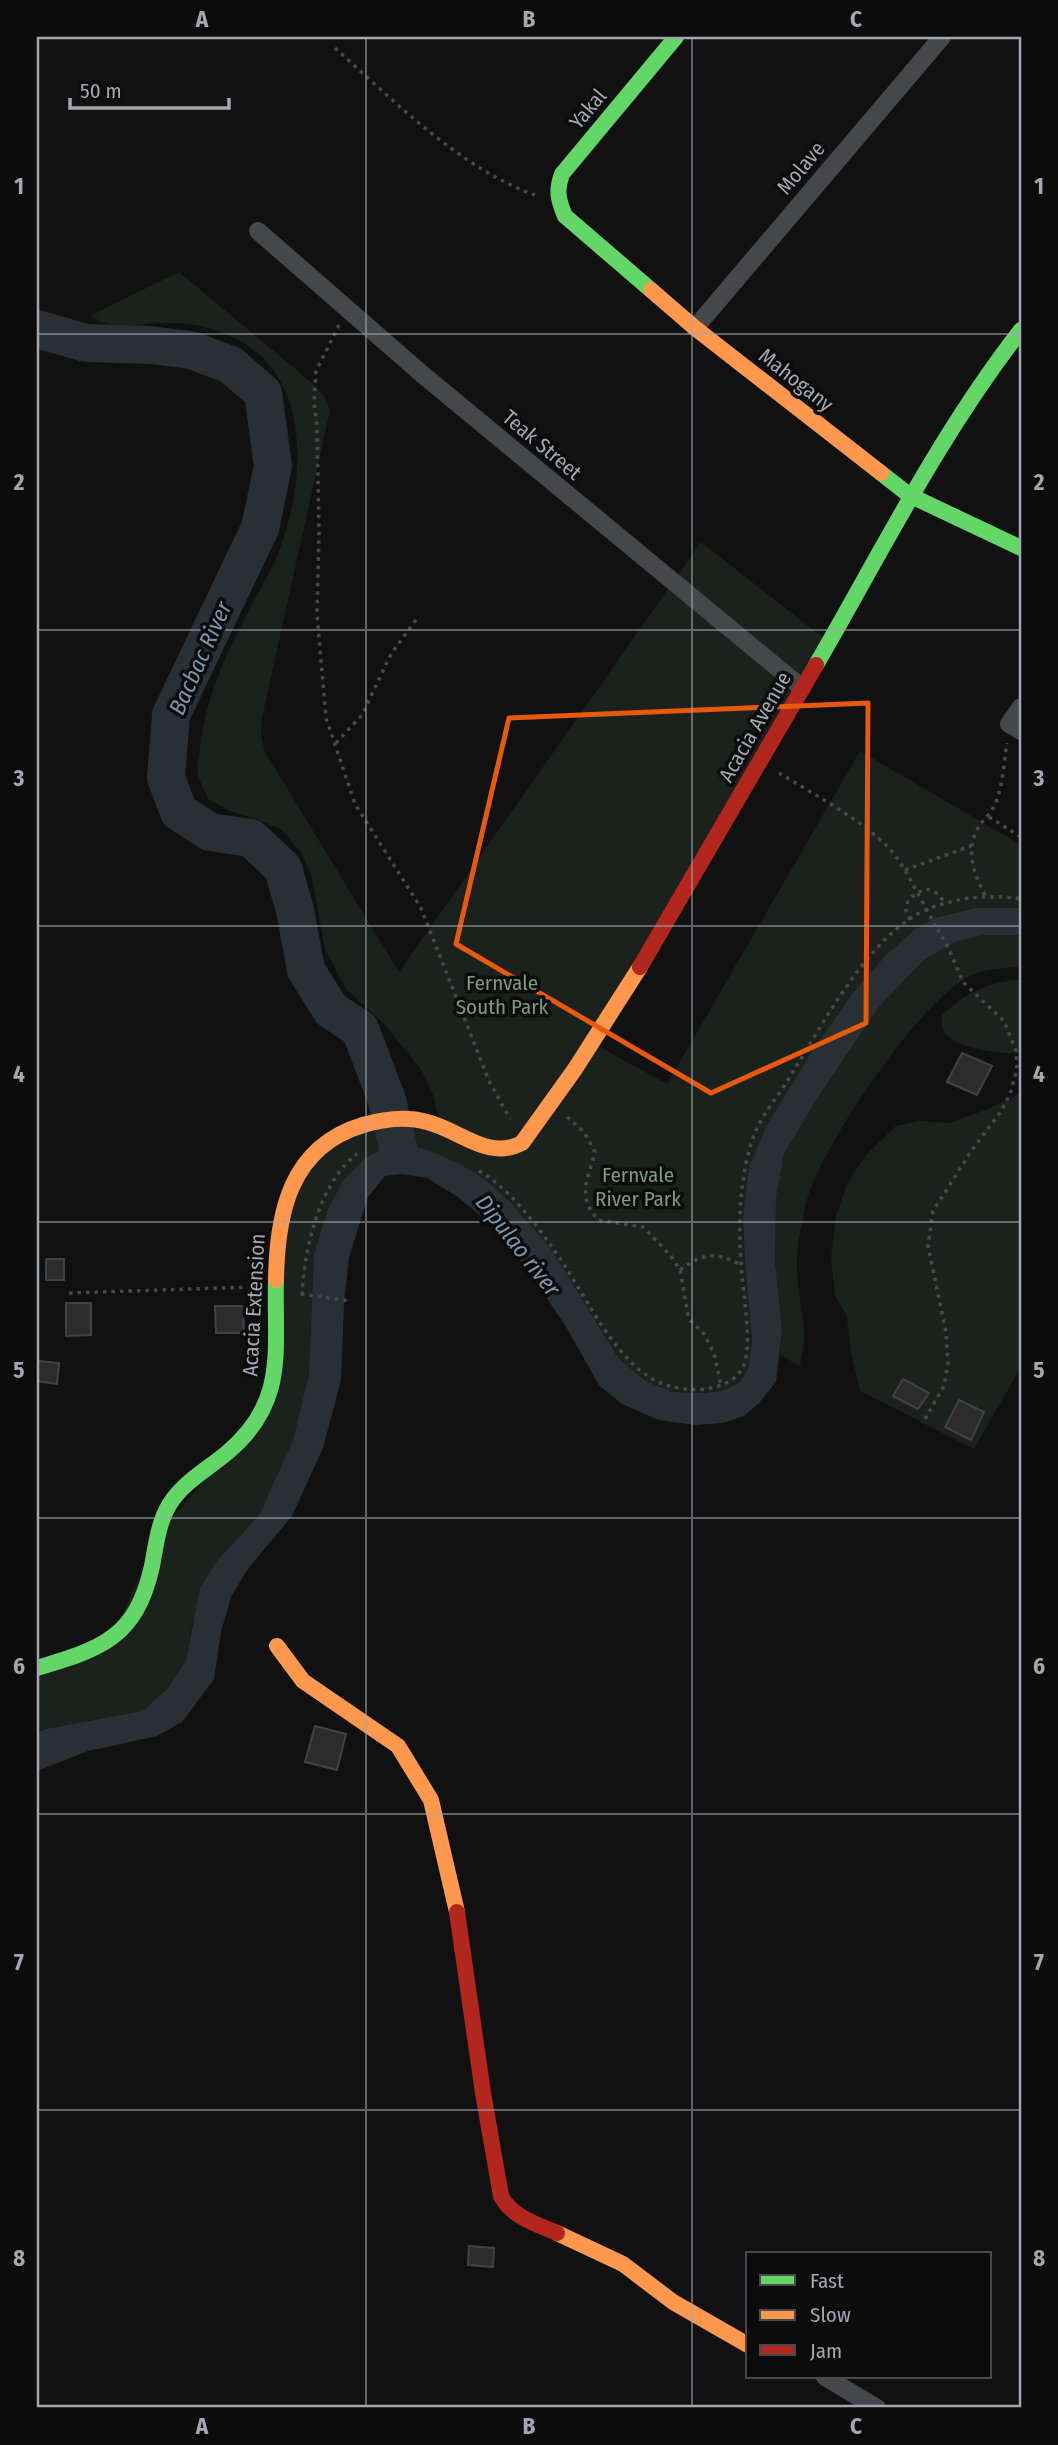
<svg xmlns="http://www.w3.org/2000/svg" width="1058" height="2445" font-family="'Fira Sans Condensed',sans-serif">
	<rect width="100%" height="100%" fill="#111"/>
	<path fill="#1b211c" d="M179,272L312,383L325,397L330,410L262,718L261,736L265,752L399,972L701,542L826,640L589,1041L667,1084L860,751L1021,845V908H976L914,930L886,955L856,989L743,1217L745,1261L752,1341L748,1369L740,1382L725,1390L705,1393L672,1392L646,1381L619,1359L585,1303L511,1203L485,1179L460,1164L426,1149L398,1144L382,1149L343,1181L327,1211L314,1254L309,1374L293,1440L259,1515L216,1562L193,1621L186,1660L169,1687L143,1711L45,1729L37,1733V1668L112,1639L157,1535L263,1413L295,1176L343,1133L440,1125L433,1095L422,1071L386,1026L347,990L325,950L312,878L302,854L282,830L259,820L230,811L208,799C205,791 200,783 198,774C196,767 199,756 200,748C205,699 227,651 250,608C259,590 272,571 279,551C295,508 303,461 293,415C287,387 272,362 248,346C224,330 196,322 167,323C141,323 113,331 90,316Z
		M984,935H1021V967C1004,968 985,968 969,976C918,1003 817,1151 805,1208C802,1224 797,1243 797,1260C796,1283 802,1307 804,1329C805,1341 802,1354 800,1366L780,1355L782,1330L775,1261L776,1198L784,1154L818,1097L879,1007L924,960L955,942Z
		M1012,980H1021V1054C1002,1053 948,1050 942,1027C941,1023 942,1019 942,1015C967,993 980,986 1012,980Z
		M1021,1093V1367L974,1449L860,1391L850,1348L847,1317L835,1295L831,1258L836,1216L848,1182L865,1156L896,1126L920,1121L949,1123L988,1109Z"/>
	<path fill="#293035" d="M976,908H1021V935H984L955,942L924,960L879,1007L818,1097L784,1154L776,1198L775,1261L782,1330L776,1382L759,1403L744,1416L723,1423L696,1425L659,1420L622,1404L599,1385L565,1325L527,1269L493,1226L458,1197L427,1178L402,1174L385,1176L368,1197L349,1257L344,1304L341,1380L323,1448L292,1516L247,1570L231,1597L221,1632L214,1679L182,1722L157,1736L88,1751L37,1771V1733L45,1729L143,1711L169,1687L186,1660L200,1588L216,1562L259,1515L293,1440L309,1374L314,1254L327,1211L343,1181L364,1159L382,1149L403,1144L426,1149L460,1164L485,1179L511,1203L551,1249L619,1359L646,1381L672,1392L705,1393L725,1390L740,1382L748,1369L752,1341L745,1261L743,1217L749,1167L767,1125L813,1050L856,989L886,955L914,930L935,918Z"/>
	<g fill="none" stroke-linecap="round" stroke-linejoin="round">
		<path stroke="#293035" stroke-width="38" d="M37,329L86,343L150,345L191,350L231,365L263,393L273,466L260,528L171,715L166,778L179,812L210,832L251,838L283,868L295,910L306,970L331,1010L360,1029L387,1100L400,1155"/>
	</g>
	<path fill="#2c2c2c" stroke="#414244" stroke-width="2" d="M962,1053L992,1066L977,1095L947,1082Z
		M46,1259H64V1280H46Z
		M66,1303H91V1335L66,1336Z
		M215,1306H243L244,1333H216Z
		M38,1361L59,1363L57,1384L37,1381Z
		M903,1379L929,1393L918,1409L893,1396Z
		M959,1400L984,1412L971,1440L945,1427Z
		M315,1726L346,1734L337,1770L305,1762Z
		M469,2246L494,2248L493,2267L468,2265Z"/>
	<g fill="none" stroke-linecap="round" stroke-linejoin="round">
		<path stroke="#47484b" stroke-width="3.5" stroke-dasharray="3.5 5" stroke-linecap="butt" d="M335,48C393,100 461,169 535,195
			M339,325L316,371L314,403L317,426L319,533L317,614L326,718L355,804L421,908L489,1081L510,1119
			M336,743L362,715L391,654L418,617
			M779,773C815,795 857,817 887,846C902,861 911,882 922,901
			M989,817L1021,837
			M905,870L971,846
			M985,895C974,874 965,851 978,828C983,819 992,813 996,802C1003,784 1004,762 1007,743
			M910,920L906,911L908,900C924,886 934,885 945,904
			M567,1117L584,1132L595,1152C588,1181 576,1194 598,1220L643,1227L671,1256L680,1270L689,1319L704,1334L714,1353L721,1386
			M479,1171C507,1187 533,1220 552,1247C583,1288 617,1372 669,1386C692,1392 728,1392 742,1369C754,1350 742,1288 741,1264C739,1234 739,1204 744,1174C746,1161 750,1145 755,1133C763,1113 780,1094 791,1075C823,1024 870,933 928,909C958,897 989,894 1021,899
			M680,1270C703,1253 715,1251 741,1265
			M69,1293L252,1287
			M301,1294L350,1301
			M302,1295C304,1250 319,1183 357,1154
			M925,1419L944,1386L948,1364L946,1332L928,1246L933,1211L972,1150L1002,1110L1011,1091L1017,1069L1016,1051L1004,1021L963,982L949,949L935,925"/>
		<path stroke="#45474a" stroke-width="18" d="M258,231L422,374L802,688
			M695,328L942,37
			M1021,707L1009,724L1021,731
			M825,2377L877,2408"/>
		<path stroke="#63d668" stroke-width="16" d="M651,290L565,216C558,200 556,190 562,174L676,37
			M881,473L909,495L1021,548
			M816,665C882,551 940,434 1021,330
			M37,1668C100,1649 136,1639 152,1566C156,1545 158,1524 169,1505C183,1482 208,1469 228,1452C288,1401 274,1350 276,1280"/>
		<path stroke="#ff974d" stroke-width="16" d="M651,290L695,328L881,473
			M276,1280C277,1213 290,1147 363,1125C384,1119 406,1116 427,1122C460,1130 488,1161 522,1143L575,1069L640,967
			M277,1646L303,1681L398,1746L431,1800L457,1912
			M557,2233L623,2264L673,2302L748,2345"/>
		<path stroke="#b3261e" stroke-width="16" d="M640,967L816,665
			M457,1912L483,2093L501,2196C512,2217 536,2224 557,2233"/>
		<path stroke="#47484b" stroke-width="3.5" stroke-dasharray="3.5 5" stroke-linecap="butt" d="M922,901L935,925"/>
	</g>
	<path fill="none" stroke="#e8590c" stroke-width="5" stroke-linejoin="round" d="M868,703L866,1023L711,1093L456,944L509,718Z"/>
	<path fill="none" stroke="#a3a7b1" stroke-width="2" stroke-opacity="0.55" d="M366,37V2408M692,37V2408M37,334H1021M37,630H1021M37,926H1021M37,1222H1021M37,1518H1021M37,1814H1021M37,2110H1021"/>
	<g text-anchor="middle" stroke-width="7" stroke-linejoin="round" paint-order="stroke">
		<g font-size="21" fill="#a3a7b1" stroke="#0c0c0d">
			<text transform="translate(588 109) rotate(-50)" y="7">Yakal</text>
			<text transform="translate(801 168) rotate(-50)" y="7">Molave</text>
			<text transform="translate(796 380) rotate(38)" y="7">Mahogany</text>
			<text transform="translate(542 445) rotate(40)" y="7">Teak Street</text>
			<text transform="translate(755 727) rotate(-60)" y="7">Acacia Avenue</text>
			<text transform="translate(254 1305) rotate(-87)" y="7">Acacia Extension</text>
		</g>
		<g font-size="21" fill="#7b9b7d" stroke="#0c0c0d">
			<text x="502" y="990">Fernvale<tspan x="502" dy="24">South Park</tspan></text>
			<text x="638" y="1182">Fernvale<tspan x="638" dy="24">River Park</tspan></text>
		</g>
		<g font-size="23" font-style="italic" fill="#7c95aa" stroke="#0c0c0d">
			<text transform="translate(200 658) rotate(-66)" y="8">Bacbac River</text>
			<text transform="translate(518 1245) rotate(52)" y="8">Dipulao river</text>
		</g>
	</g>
	<rect width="1058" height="2445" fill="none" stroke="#0c0c0d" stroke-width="77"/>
	<rect x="746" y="2252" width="245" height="126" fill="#0c0c0d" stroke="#484a4f" stroke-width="2"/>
	<rect x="760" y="2275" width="35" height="10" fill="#63d668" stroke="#484a4f" stroke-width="2"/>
	<text x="810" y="2288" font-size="21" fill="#a3a7b1">Fast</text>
	<rect x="760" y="2310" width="35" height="10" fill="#ff974d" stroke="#484a4f" stroke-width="2"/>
	<text x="810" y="2322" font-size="21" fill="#a3a7b1">Slow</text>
	<rect x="760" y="2345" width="35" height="10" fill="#b3261e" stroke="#484a4f" stroke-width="2"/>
	<text x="810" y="2358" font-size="21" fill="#a3a7b1">Jam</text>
	<path d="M70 98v10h159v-10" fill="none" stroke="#a3a7b1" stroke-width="3.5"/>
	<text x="80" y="98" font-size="21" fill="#a3a7b1" stroke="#0c0c0d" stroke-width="5" paint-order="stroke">50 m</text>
	<rect x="38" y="38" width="982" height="2368" fill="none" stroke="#a3a7b1" stroke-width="2.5"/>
	<g font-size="23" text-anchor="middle" font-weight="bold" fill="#a3a7b1">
		<text x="202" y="27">A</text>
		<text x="529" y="27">B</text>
		<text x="856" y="27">C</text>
		<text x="19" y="194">1</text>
		<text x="1039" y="194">1</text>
		<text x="19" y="490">2</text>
		<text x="1039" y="490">2</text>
		<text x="19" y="786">3</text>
		<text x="1039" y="786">3</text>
		<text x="19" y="1082">4</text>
		<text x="1039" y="1082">4</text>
		<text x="19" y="1378">5</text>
		<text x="1039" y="1378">5</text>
		<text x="19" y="1674">6</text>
		<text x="1039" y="1674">6</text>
		<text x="19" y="1970">7</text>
		<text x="1039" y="1970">7</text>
		<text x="19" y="2266">8</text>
		<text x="1039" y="2266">8</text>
		<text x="202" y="2434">A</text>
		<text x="529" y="2434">B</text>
		<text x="856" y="2434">C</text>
	</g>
</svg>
